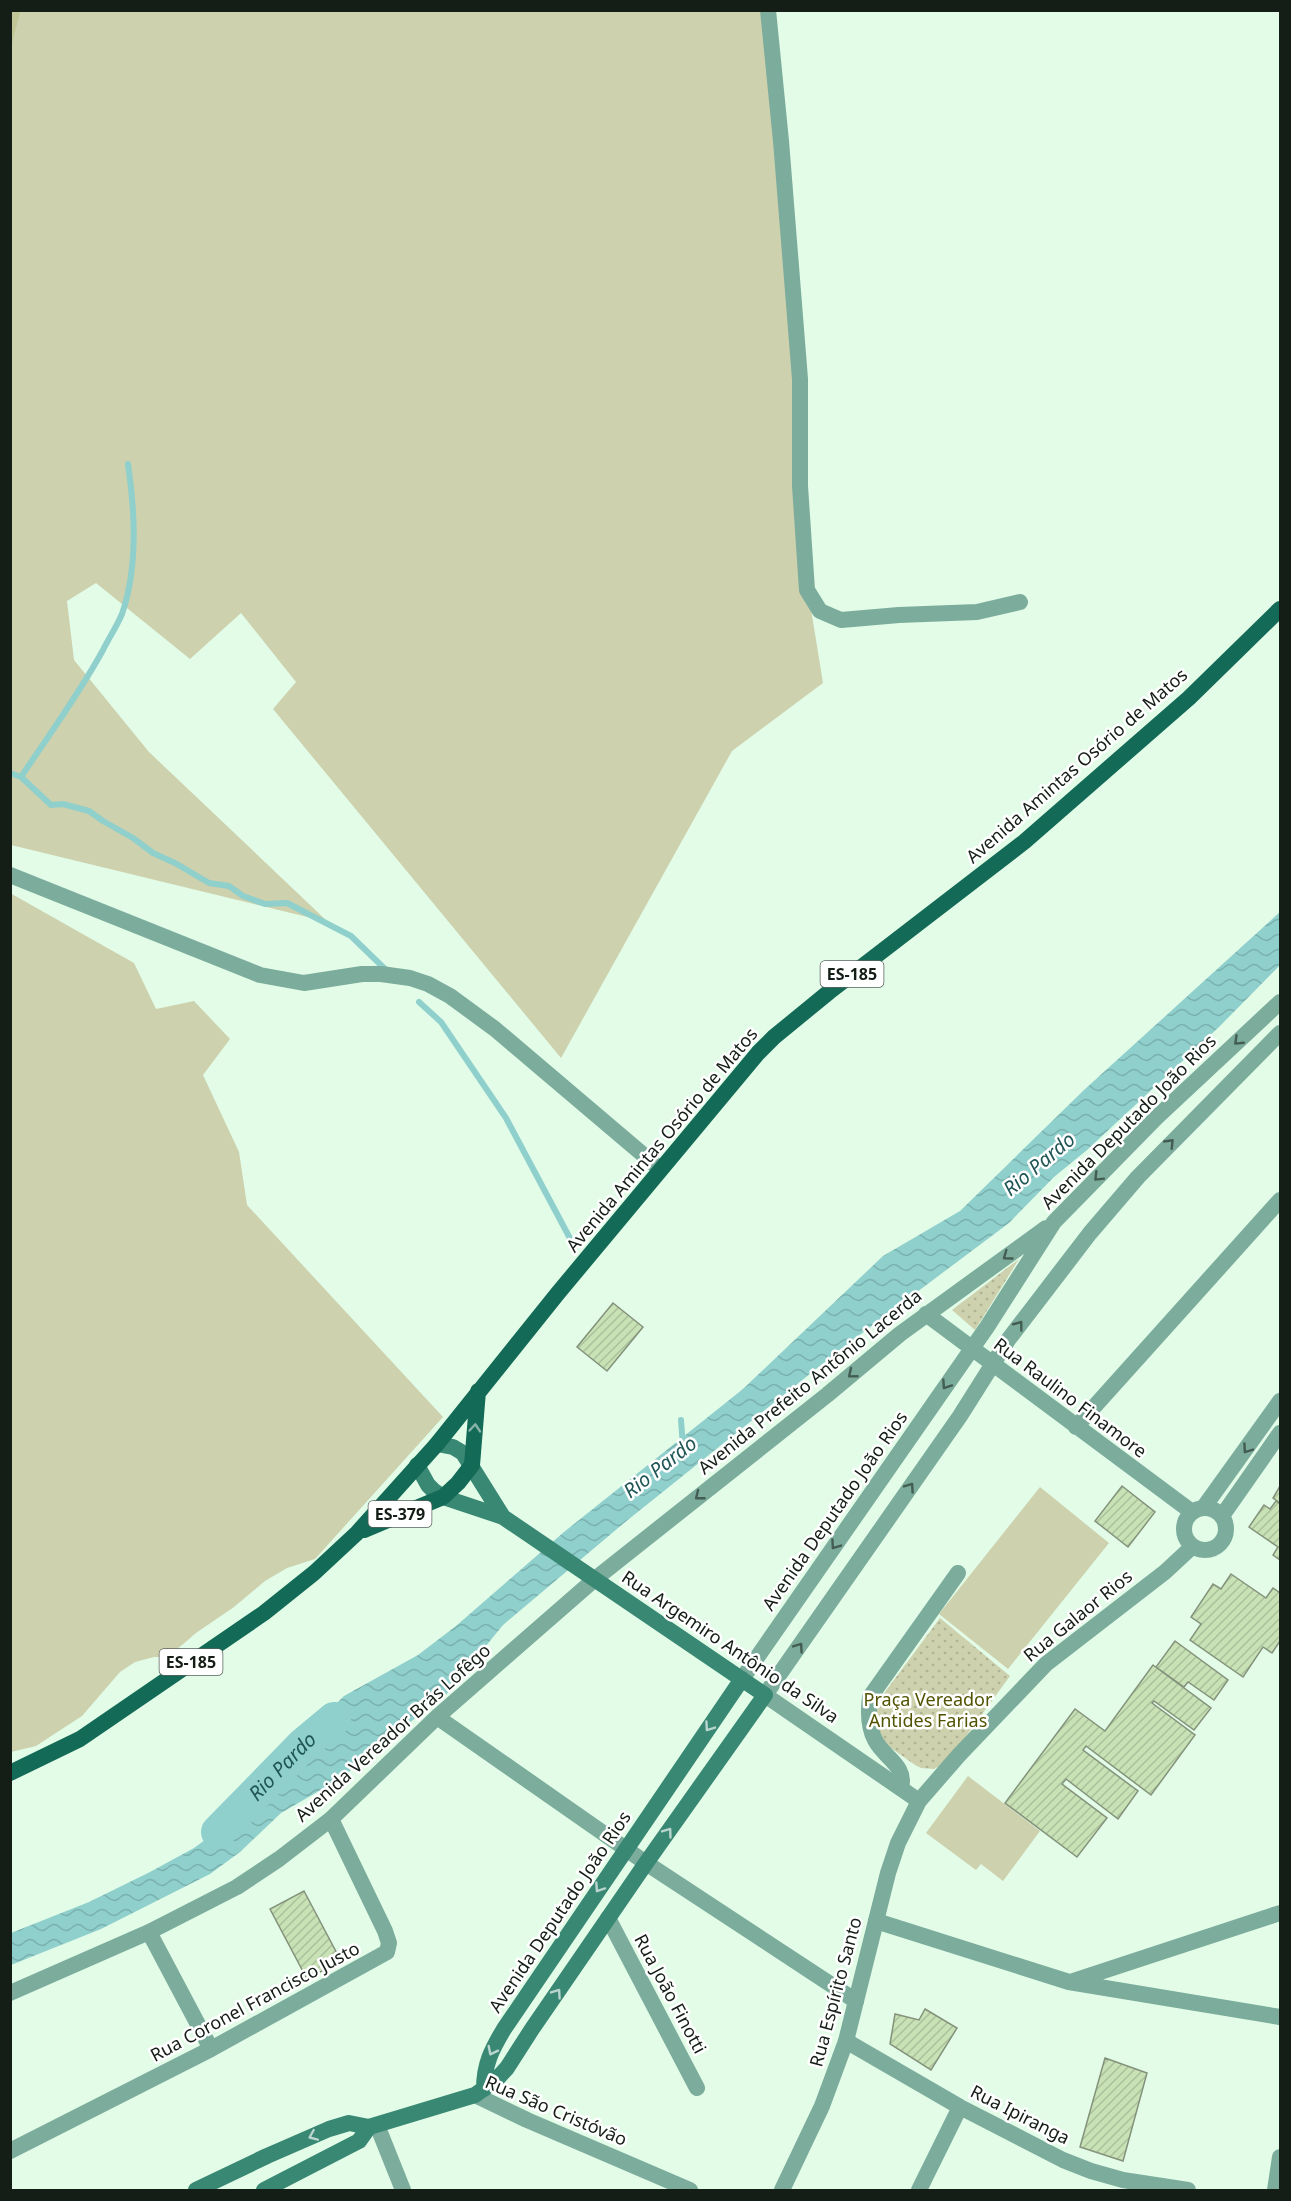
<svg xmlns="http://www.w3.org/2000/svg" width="1291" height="2201" font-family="'Noto Sans',sans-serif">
	<defs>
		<pattern id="forest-firs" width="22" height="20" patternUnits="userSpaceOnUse" patternTransform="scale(1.5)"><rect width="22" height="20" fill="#c2c696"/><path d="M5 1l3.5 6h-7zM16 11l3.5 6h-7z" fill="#a6aa81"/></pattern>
		<pattern id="park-dots" width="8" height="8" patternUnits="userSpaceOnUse" patternTransform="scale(1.5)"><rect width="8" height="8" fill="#cdd1ad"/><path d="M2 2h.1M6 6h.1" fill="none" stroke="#afb394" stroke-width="1.8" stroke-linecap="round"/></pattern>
		<pattern id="water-waves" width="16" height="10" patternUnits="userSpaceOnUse" patternTransform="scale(1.5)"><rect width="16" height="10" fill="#8fcfcc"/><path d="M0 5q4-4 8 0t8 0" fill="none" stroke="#7ab1ae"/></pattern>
		<pattern id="building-hatch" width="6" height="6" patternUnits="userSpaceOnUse" patternTransform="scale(1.5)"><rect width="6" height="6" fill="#c8e1b5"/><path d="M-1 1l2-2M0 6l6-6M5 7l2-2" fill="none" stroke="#abc19b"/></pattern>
	</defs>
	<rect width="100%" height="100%" fill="#e2fce8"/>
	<path fill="#cdd1ad" d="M21,11H772L809,597L823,683L732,751L561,1058L273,709L296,682L241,613L190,659L96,583L67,601L74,660L149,752L328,922L11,845L10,47Z
		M10,893L134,963L156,1009L194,1001L230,1039L203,1075L239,1152L247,1205L443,1417L315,1559L287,1568L265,1581L234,1607L196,1633L168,1657H154L135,1662L120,1672L82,1716L36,1746L11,1752Z
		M1040,1487L1109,1543L1008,1669L939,1614Z
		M968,1776L1040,1831L1003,1881L981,1864L976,1870L926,1833Z"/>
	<path fill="url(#forest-firs)" d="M11,10L21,11L11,46L10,11Z"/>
	<path fill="url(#park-dots)" d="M1019,1259L975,1330L952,1310Z
		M940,1618L1010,1676L948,1761L934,1769L921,1768L915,1765L884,1743L879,1736L875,1712L882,1696Z"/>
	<path fill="url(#water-waves)" d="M1280,912V965L1219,1027L1087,1150L1054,1177L1009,1223L841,1349L624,1523L503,1625L445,1696L365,1756L345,1776L281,1813L240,1852L210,1874L101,1929L11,1965V1933L89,1902L150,1872L194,1848L220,1829L288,1763L320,1720L344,1696L418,1655L456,1626L564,1532L743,1389L883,1256L960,1211L1084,1090Z"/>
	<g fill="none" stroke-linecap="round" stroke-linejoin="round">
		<path stroke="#8fcfcc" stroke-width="6" d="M10,773L21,777L51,805L63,804L89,811L103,821L133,838L153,853L175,863L209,883L229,886L243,896L265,904L287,903L351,936L385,969
			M21,777C49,735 79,694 103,650C109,638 117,626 122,614C138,568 135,511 128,464
			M419,1002L441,1022L506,1118L573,1244
			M681,1420L683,1446"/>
		<path stroke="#8fcfcc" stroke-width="34" id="s1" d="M218,1832L304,1744L334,1719"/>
	</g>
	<path fill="url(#building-hatch)" stroke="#84927b" stroke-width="1.5" d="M613,1303L643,1327L607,1371L577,1347Z
		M1122,1486L1155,1512L1128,1547L1095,1521Z
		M1280,1486V1503L1273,1498Z
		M1276,1501L1280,1504V1560L1273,1555L1278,1547L1249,1527L1264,1505L1270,1509Z
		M1231,1574L1266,1598L1273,1588L1280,1593V1641L1272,1653L1263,1647L1243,1677L1190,1640L1201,1624L1191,1617L1213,1584L1221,1589Z
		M1175,1641L1228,1680L1214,1700L1188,1682L1184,1687L1156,1667Z
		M1153,1665L1211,1708L1194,1730L1154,1701L1152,1703L1195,1735L1151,1795L1086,1746L1083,1750L1138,1791L1118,1819L1066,1779L1062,1784L1107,1818L1077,1857L1005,1803L1075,1709L1105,1731Z
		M304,1891L341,1961L307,1979L270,1909Z
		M925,2009L957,2028L931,2070L890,2044L895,2014L919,2020Z
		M1105,2058L1147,2073L1123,2161L1080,2147Z"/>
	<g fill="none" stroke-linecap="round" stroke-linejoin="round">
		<path stroke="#7cac9c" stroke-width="16" d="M768,10L781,141L800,379V486L807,590L820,611L841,620L899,615L977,612L1020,602
			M10,875L260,975L304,983L362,974H381L410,978L428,984L450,996L495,1029L660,1169
			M926,1314L1192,1512
			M1076,1427L1280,1200
			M437,1717L646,1863L856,2001
			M901,1788C907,1765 884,1758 875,1740C868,1727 868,1712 870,1697L958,1573
			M608,1918L697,2088
			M876,1921L1069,1982L1280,2017
			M149,1932L211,2049
			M1073,1981L1280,1913
			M10,1993L149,1932L237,1887L279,1859L331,1819L437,1717L595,1579
			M846,2041L960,2107L1063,2160L1091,2171L1123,2180L1188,2190
			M377,2125L403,2190
			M10,2151L211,2049L387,1952L389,1943L385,1931L331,1819
			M919,2190L960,2107
			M1275,2190L1280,2157"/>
		<path stroke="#7cac9c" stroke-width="16" d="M1204,1507L1280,1401
			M1184 1529a21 21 0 1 1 42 0a21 21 0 1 1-42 0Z
			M1222,1516L1280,1433
			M595,1579L827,1395L900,1334L1046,1228
			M742,1679L987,1327L1054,1222L1157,1117L1280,1002
			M919,1801L765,1695L960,1416L1008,1340L1090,1233L1138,1177L1280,1033
			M475,2095L527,2120L690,2190
			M782,2190L822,2106L846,2041L888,1873L898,1843L919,1801L959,1755L1046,1664L1165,1572L1193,1546"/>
		<path stroke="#398873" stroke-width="16" d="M437,1444L453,1447L463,1453L503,1517
			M484,2089C484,2064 492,2049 504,2029L742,1679
			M196,2190L267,2156L329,2129L349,2123L369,2127L475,2095L496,2080L507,2068L532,2029L646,1863L765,1695L503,1517L443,1497L434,1491L428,1485L417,1465
			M264,2190L359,2141L369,2127"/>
		<path stroke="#136a56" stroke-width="16" d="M364,1530L443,1497L458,1483L472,1465L478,1391
			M10,1773L80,1739L264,1613L314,1573L357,1533L437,1444L558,1293L758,1053L774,1037L829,992L1024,842L1189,698L1280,609"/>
	</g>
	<defs><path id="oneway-chevron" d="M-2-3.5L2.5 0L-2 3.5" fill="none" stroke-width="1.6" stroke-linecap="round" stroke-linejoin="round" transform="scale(1.5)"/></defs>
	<g stroke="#435d52">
		<use href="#oneway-chevron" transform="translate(1238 1041) rotate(136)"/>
		<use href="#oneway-chevron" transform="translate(1170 1143) rotate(-46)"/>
		<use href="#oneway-chevron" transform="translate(1098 1177) rotate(135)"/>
		<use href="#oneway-chevron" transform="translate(1007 1256) rotate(144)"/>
		<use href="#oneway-chevron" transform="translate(1019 1325) rotate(-53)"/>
		<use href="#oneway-chevron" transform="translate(852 1374) rotate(141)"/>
		<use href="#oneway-chevron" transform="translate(946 1385) rotate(124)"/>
		<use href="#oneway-chevron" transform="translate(1247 1449) rotate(125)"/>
		<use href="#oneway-chevron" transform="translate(910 1487) rotate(-55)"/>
		<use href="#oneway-chevron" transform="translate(699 1496) rotate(142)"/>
		<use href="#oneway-chevron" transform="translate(835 1545) rotate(125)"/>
		<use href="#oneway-chevron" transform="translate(799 1647) rotate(-55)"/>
	</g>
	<use stroke="#89b4aa" href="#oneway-chevron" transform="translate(475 1428) rotate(-85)"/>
	<g stroke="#bad5ce">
		<use href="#oneway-chevron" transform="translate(709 1727) rotate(125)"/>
		<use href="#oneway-chevron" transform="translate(668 1832) rotate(-54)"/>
		<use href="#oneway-chevron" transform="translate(599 1888) rotate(124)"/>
		<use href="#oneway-chevron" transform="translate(557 1993) rotate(-55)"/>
		<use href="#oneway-chevron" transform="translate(492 2051) rotate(117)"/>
		<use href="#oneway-chevron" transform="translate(313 2136) rotate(157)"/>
	</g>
	<g text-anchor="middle" stroke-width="5" stroke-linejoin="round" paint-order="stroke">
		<g fill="#fff" stroke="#5a615c" stroke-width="1.5">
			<rect x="820.5" y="961" width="63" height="26" rx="4.5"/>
			<rect x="368.5" y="1501" width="63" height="26" rx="4.5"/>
			<rect x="159.5" y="1649" width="63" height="26" rx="4.5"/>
		</g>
		<g font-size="16" font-weight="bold" fill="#141d16">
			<text x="852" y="980">ES-185</text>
			<text x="400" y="1520">ES-379</text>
			<text x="191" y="1668">ES-185</text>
		</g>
		<g font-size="18" fill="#141d16" stroke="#fff">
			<text transform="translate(1077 766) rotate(-41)" y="6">Avenida Amintas Osório de Matos</text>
			<text transform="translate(1129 1122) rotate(-45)" y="6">Avenida Deputado João Rios</text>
			<text transform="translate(662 1140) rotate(-50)" y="6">Avenida Amintas Osório de Matos</text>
			<text transform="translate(810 1382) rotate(-39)" y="6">Avenida Prefeito Antônio Lacerda</text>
			<text transform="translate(1070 1398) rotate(37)" y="6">Rua Raulino Finamore</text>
			<text transform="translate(835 1511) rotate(-55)" y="6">Avenida Deputado João Rios</text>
			<text transform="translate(1078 1616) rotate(-39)" y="6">Rua Galaor Rios</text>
			<text transform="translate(730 1647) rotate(34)" y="6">Rua Argemiro Antônio da Silva</text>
			<text transform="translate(393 1733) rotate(-42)" y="6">Avenida Vereador Brás Lofêgo</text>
			<text transform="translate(560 1912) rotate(-56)" y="6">Avenida Deputado João Rios</text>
			<text transform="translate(836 1992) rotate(-75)" y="6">Rua Espírito Santo</text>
			<text transform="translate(670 1994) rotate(62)" y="6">Rua João Finotti</text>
			<text transform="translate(255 2002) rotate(-28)" y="6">Rua Coronel Francisco Justo</text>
			<text transform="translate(556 2111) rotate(23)" y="6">Rua São Cristóvão</text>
			<text transform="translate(1020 2115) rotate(27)" y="6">Rua Ipiranga</text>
		</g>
		<g font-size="18" fill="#515300" stroke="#fff">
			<text x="928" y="1706">Praça Vereador<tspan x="928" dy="21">Antides Farias</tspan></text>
		</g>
		<g font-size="20" font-style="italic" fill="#205655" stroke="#fff">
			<text transform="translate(1039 1164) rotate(-40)" y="7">Rio Pardo</text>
			<text transform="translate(660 1467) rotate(-38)" y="7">Rio Pardo</text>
			<text dy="7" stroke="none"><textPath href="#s1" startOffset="92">Rio Pardo</textPath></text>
		</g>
	</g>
	<rect width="1291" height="2201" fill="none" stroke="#141d16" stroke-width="24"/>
</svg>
